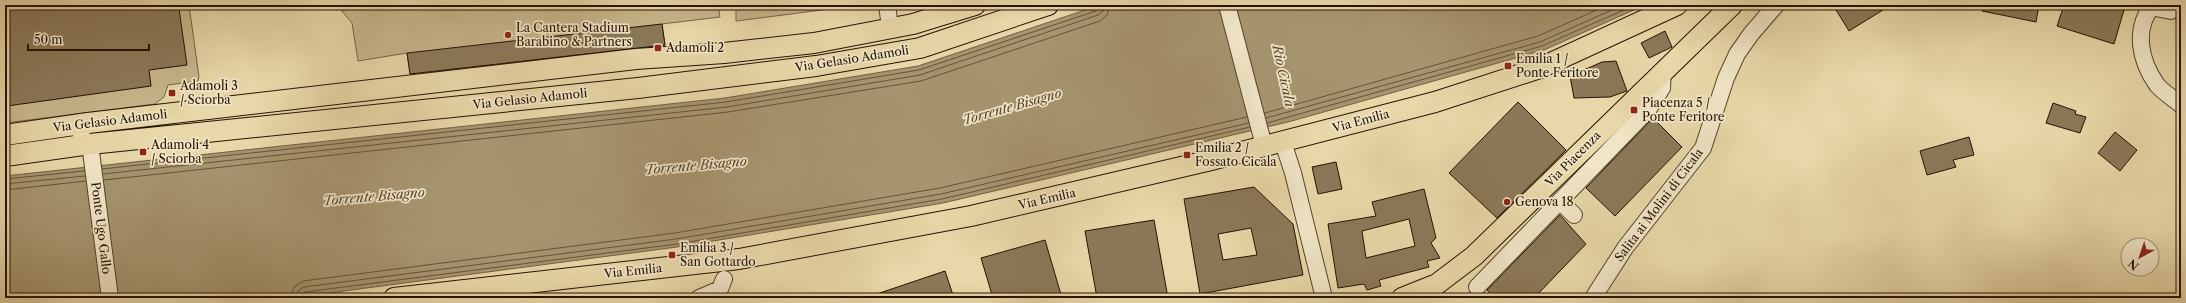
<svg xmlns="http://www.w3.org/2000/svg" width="2186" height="303" font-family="'Libre Caslon Text',serif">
	<rect width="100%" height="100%" fill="#e8d7a8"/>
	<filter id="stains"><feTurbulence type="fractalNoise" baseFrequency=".005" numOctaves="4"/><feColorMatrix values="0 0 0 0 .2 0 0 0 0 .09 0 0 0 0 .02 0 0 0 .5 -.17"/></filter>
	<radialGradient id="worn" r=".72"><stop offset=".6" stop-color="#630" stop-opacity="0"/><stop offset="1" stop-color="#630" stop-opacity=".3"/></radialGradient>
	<path fill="#c7b68c" stroke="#766446" d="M5,5H189L199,77L198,81L168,85L164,97L155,104L5,123Z
		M337,5H718L720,17L662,24L665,45L410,74L407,53L358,61L352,23Z
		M736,5H861L736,21Z"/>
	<path fill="#a6946f" stroke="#736043" d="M1100,5H1645L1544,50L1288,122L943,203L677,247L291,298H5V176L725,98L918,66Z"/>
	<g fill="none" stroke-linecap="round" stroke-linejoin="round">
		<path stroke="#665338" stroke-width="1" d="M1265,113L1538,36L1608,5
			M1266,118L1540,42L1623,5
			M1267,123L1542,46L1635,5
			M102,169L726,102L919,70L1096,11L1099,5
			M103,174L727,107L920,75L1098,15L1103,11L1104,5
			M5,179L84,171
			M104,180L728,112L921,81L1100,21L1107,15L1110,5
			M5,184L85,176
			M5,190L86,181
			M290,298L294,287L303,281L675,233L940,188L1247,117
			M296,298L298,291L304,287L676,239L941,194L1249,123
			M301,298L302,294L305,292L677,244L942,199L1250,127"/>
	</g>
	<path fill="#8b7858" stroke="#261201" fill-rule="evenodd" d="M5,5H172L173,10L179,9L187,65L149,70L151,86L7,106L5,89Z
		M1833,5H1891L1849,31Z
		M1983,5H2039L2036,22L1982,11Z
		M2064,5H2109L2124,10L2114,44L2057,26Z
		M662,24L665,45L410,74L407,53Z
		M1665,31L1672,47L1649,58L1641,43Z
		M1616,61L1627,91L1610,97L1574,98L1570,76L1602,62Z
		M1518,102L1566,150L1497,218L1449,173Z
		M2053,103L2076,111L2075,114L2086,117L2080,133L2046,123Z
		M1653,118L1682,147L1615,216L1586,188Z
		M2115,132L2137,150L2120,171L2098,153Z
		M1969,137L1974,155L1953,160L1956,167L1927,175L1920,151Z
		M1336,162L1342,189L1318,194L1312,167Z
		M1254,187L1293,224L1303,275L1200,294L1184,199ZM1251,228L1257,255L1223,260L1218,234Z
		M1424,189L1436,238L1431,243L1440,258L1427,261L1429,267L1379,280L1381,286L1367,290L1364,284L1338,288L1328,224L1376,216L1372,202ZM1409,219L1415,246L1366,258L1362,231Z
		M1560,215L1586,244L1534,298H1494L1487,290Z
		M1154,220L1168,298H1097L1085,231Z
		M1045,240L1062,298H993L981,258Z
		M945,271L954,298H871V296Z"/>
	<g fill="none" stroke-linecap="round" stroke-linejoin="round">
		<defs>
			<path id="minor" d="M887,5L890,27
				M1227,5L1264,146
				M2153,5C2133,29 2140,61 2157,85C2163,92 2174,99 2181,105
				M2150,7L2171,11L2181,5
				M81,137L90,144L110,298
				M1283,142L1293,173L1324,298
				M1560,201L1574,215
				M1477,287L1648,110L1662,88L1663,70
				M699,298L720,289L724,279
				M1593,298L1625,248L1703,148L1726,78L1737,54L1751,34L1776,5"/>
			<path id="major" d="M5,135L88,123L636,59L724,53L814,43L913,24L975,5
				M5,156L90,144L638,88L816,66L920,48L1048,5
				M394,298L739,259L971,216L1207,161L1435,102L1540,68L1677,5
				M1402,298L1437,284L1474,256L1732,5"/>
		</defs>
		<use href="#minor" stroke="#56432b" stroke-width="18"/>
		<use href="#major" stroke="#261201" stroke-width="22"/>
		<use href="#minor" stroke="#f0e5c6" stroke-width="16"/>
		<use href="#major" stroke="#e8d7a8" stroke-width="20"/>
	</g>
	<g fill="#8f2418" stroke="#f0e5c6" stroke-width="1.5">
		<circle cx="508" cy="35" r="4"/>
		<rect x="654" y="44" width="8" height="8" rx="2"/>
		<rect x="1504" y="62" width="8" height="8" rx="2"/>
		<rect x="168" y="89" width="8" height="8" rx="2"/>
		<rect x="1630" y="106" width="8" height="8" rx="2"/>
		<rect x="139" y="148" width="8" height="8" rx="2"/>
		<rect x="1183" y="151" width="8" height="8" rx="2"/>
		<circle cx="1507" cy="202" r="4"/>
		<rect x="668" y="251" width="8" height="8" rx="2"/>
	</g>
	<g text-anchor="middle" stroke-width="3.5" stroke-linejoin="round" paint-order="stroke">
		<g font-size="12" fill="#261201" stroke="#f0e5c6" text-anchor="start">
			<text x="516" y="32">La Cantera Stadium<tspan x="516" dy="14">Barabino &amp; Partners</tspan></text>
			<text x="666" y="52">Adamoli 2</text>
			<text x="1516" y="63">Emilia 1 /<tspan x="1516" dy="14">Ponte Feritore</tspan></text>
			<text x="180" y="90">Adamoli 3<tspan x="180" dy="14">/ Sciorba</tspan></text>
			<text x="1642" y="107">Piacenza 5 /<tspan x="1642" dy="14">Ponte Feritore</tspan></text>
			<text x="151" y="149">Adamoli 4<tspan x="151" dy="14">/ Sciorba</tspan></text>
			<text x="1195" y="152">Emilia 2 /<tspan x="1195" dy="14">Fossato Cicala</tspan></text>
			<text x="1515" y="206">Genova 18</text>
			<text x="680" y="252">Emilia 3 /<tspan x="680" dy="14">San Gottardo</tspan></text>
		</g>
		<g font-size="12" fill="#261201" stroke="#f0e5c6">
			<text transform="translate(852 59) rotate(-9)" y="4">Via Gelasio Adamoli</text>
			<text transform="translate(530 99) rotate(-6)" y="4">Via Gelasio Adamoli</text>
			<text transform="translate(110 121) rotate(-7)" y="4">Via Gelasio Adamoli</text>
			<text transform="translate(1361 121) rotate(-15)" y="4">Via Emilia</text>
			<text transform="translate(1573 159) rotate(-45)" y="4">Via Piacenza</text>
			<text transform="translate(1047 199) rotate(-13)" y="4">Via Emilia</text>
			<text transform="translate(1659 205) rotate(-53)" y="4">Salita ai Molini di Cicala</text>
			<text transform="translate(101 228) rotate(83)" y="4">Ponte Ugo Gallo</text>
			<text transform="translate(633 271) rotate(-6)" y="4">Via Emilia</text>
		</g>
		<g font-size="13" font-style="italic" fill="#59462d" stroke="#f0e5c6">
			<text transform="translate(1284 76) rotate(78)" y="5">Rio Cicala</text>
			<text transform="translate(1012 106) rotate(-16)" y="5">Torrente Bisagno</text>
			<text transform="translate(696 165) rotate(-5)" y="5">Torrente Bisagno</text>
			<text transform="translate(374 196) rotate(-5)" y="5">Torrente Bisagno</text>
		</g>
	</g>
	<rect width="2186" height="303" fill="none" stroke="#e8d7a8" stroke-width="20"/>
	<rect x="6" y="6" width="2174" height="291" fill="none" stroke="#261201" stroke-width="2"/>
	<rect x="10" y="10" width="2166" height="283" fill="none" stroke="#261201"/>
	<g transform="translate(2140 257) rotate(220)"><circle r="19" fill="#f0e5c6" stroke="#9f9177"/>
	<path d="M0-3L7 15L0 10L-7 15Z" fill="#8f2418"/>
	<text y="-6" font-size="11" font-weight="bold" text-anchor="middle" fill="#261201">N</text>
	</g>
	<path d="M28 44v6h121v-6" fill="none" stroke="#261201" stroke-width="2"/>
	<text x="34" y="44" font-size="12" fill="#261201" stroke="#f0e5c6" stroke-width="3" paint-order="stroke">50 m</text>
	<rect width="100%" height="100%" filter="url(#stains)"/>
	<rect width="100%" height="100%" fill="url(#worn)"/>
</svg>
